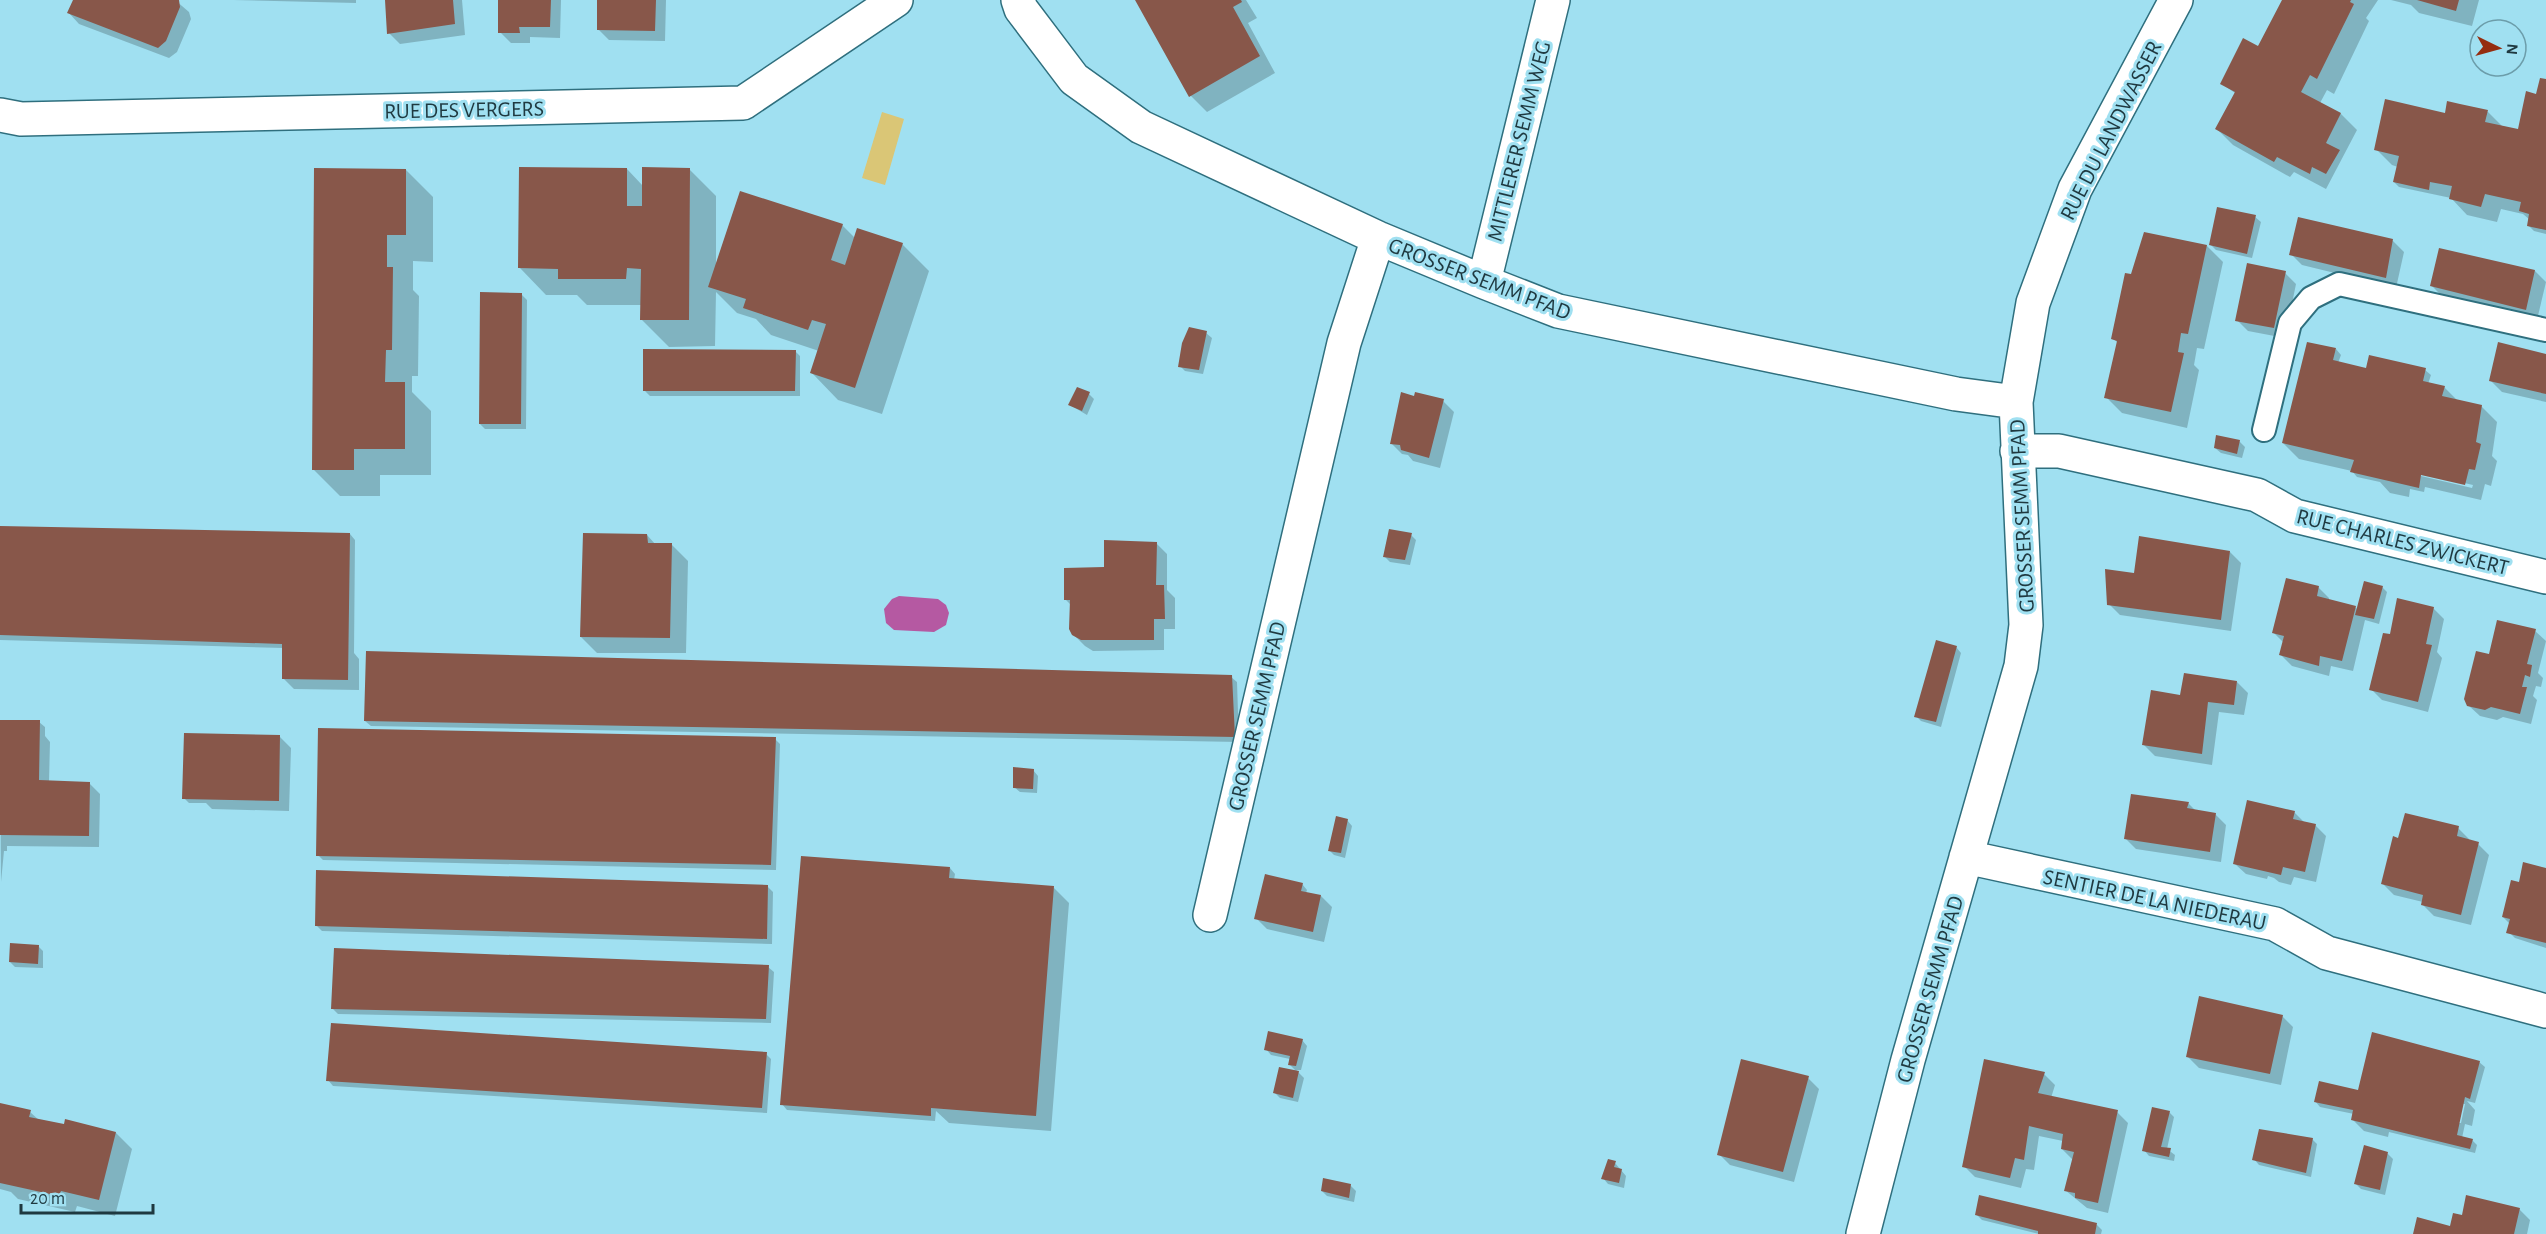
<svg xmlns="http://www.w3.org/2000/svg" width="2546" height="1234" font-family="'Alegreya Sans',sans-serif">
	<rect width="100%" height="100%" fill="#a0e0f1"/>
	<path fill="#dac676" d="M882,112L904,119L885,185L862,178Z"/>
	<path fill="#b559a2" d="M899,596L938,599L946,605L949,613L946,625L934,632L894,630L886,623L884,609L892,599Z"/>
	<path fill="#0003" fill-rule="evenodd" d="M74,0H175L189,12L191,19L177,52L169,58L79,24L69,13Z
		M233,0H356V3Z
		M386,0H462L465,35L400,44L389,33Z
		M500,0H561L560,38L530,37V43H511L500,32Z
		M598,0H666L665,41L609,40L598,29Z
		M1137,0H1246L1257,18L1248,23L1275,73L1207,112L1191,96Z
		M2284,0H2378L2366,18L2369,21L2334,94L2327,90L2320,103L2341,114L2357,130L2326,189L2294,172L2290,177L2233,145L2217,129L2235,93L2222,84L2258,47Z
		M2391,0H2479L2472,26L2419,13L2411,5Z
		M2546,81V234L2534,231L2528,225L2530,220L2523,214L2501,209L2497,222L2467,215L2451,198L2399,187L2394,182L2398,167L2392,165L2376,149L2446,115L2460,105L2488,112L2504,128L2519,131Z
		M627,169L643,186L689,169L716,196V266L842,225L855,238L902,244L929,271L882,414L838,400L812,373L819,351L771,335L756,319L737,313L716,292L715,346L669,347L642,320V305H587L577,295H546L520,268Z
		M406,170L433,197V262L413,261V290L419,296L418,376H412V392L431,411V475H380V496H340L313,469Z
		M2255,217L2261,222L2252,258L2216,250L2210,244Z
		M2299,219L2393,241L2404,252L2396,288L2302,265L2291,254Z
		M2207,246L2223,262L2204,349L2197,348L2194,365L2199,370L2187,428L2122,413L2106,397L2118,343L2113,338L2132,276Z
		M2535,271L2546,282L2537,320L2443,297L2432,286Z
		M2285,273L2296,284L2285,338L2248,331L2237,320Z
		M522,295L527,300L526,429H485L480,424Z
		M1206,333L1212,338L1203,374L1185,371L1180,366Z
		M2336,349L2341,355L2338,363L2371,371L2425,370L2431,375L2428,384L2444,387L2457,400L2481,406L2497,422L2492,456L2497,461L2491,486L2485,484L2481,500L2425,487L2424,492L2410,489L2409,497L2390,493L2380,482L2357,477L2352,471L2299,459L2283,443ZM2417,472L2473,485L2472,488L2421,476Z
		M795,351L800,356V396H650L645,391Z
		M2546,355V402L2502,392L2491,381Z
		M1089,394L1094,399L1087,415L1070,405Z
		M1415,398L1443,401L1454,412L1440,468L1413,461L1408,455L1402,454L1391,443Z
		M2239,441L2245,447L2242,458L2221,453L2215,448Z
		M0,528L350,534L355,540L354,653L359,659V690L294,689L283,678L284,648L0,640Z
		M647,535L656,545H672L688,561L686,653H597L581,637Z
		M1411,535L1416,540L1410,565L1390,562L1385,557Z
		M1156,543L1167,554V590L1175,598V629H1164V650L1093,651L1085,646L1073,634L1071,605L1065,599Z
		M2230,552L2241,563L2231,631L2120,615L2109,604L2135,575Z
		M2318,587L2329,598V601L2355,607L2358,610L2382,587L2387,592L2379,624L2365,620L2353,671L2331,666L2329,676L2292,666L2281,655L2284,643L2274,633Z
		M2433,608L2444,619L2437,652L2442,658L2428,712L2382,700L2371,689Z
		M2535,631L2546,641L2538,673L2543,678L2541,687L2536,686L2533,696L2537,700L2531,724L2503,717L2497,720L2480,716L2468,705L2490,656Z
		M1956,647L1961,653L1941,727L1921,721L1916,716Z
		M1231,677L1237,682L1239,742L371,726L365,721Z
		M2237,682L2248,693L2244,715L2219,712L2212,765L2155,756L2144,745L2182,697Z
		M0,722H39L45,727V736L50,742L49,782L89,783L100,794L99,847L7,846V851H4L1,882Z
		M280,737L291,748L289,811L212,809L206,803H189L184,798Z
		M775,739L780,744L776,870L323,860L318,855Z
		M1033,770L1038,776L1037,793L1020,792L1014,787Z
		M2188,803L2196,811L2215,814L2226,825L2221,862L2136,849L2125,838Z
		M2294,812L2305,823L2315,825L2326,836L2316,882L2294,877L2291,885L2279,882L2274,878L2268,876L2267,879L2246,874L2235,864Z
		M1347,820L1352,826L1345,858L1334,855L1329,850Z
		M2458,828L2469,839L2468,841L2478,844L2489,855L2471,925L2434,916L2423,905V902L2394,895L2383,884L2399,839Z
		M950,868L955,874L954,880L1053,887L1069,903L1051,1131L949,1123L936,1111L935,1121L787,1110L782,1104Z
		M2546,870V948L2515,938L2509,932L2510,924L2503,917L2520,884Z
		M1302,884L1307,890L1306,893L1321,896L1332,907L1324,942L1267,929L1256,918Z
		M767,886L773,892L772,944L322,931L317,926Z
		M38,946L43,951V968L15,967L10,962Z
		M768,967L774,972L771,1023L338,1014L333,1009Z
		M2282,1016L2293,1027L2281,1085L2199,1068L2188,1057Z
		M1302,1040L1307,1046L1301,1070H1296L1304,1078L1298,1102L1280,1098L1275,1093L1297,1072L1289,1064L1290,1059L1271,1055L1266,1049Z
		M766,1054L771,1059L767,1113L333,1086L328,1080Z
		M2479,1062L2485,1067L2475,1103L2467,1101L2475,1110L2472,1126L2465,1124L2462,1138L2472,1140L2477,1145L2475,1153L2389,1132L2388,1137L2364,1131L2353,1120L2354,1114L2320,1107L2315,1101ZM2462,1104H2465L2461,1123H2458Z
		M2044,1074L2055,1085L2051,1098L2117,1112L2128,1123L2108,1213L2087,1208L2065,1190L2073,1160L2062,1149L2063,1141L2039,1136L2034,1170L2026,1169L2021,1188L1975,1177L1964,1166Z
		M1808,1078L1819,1089L1794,1182L1730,1165L1719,1154Z
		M0,1104L30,1112L40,1121L116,1133L132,1149L115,1216L77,1206L75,1212L18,1199L11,1192L0,1189Z
		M2169,1112L2174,1117L2167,1149L2175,1155L2174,1161L2149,1156L2144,1150Z
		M2312,1139L2317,1144L2311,1177L2259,1165L2254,1159Z
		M2365,1147L2388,1154L2393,1159L2385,1195L2361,1189L2356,1184Z
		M1615,1163L1626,1176L1624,1188L1608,1184L1603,1178Z
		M1350,1185L1356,1191L1354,1202L1327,1196L1322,1191Z
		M2519,1209L2530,1220L2527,1234H2414L2451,1228L2464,1216Z
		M1976,1214L2097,1225L2102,1230L2101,1234H2039L1982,1220Z"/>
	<path fill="#88574a" d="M73,0H179L180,7L166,41L158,48L67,13Z
		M385,0H453L455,24L387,34Z
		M498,0H551L550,27H519L520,33H498Z
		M597,0H656L655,31L597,30Z
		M1135,0H1241L1242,2L1233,7L1260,56L1189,97Z
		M2282,0H2351L2350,2L2354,4L2317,79L2310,75L2301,92L2341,113L2326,143L2340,150L2326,174L2312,167L2310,174L2277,157L2274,162L2215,129L2235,92L2220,84L2243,38L2258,46Z
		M2417,0H2459L2456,11Z
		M2540,78L2546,79V230L2527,226L2529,214L2519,211L2521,202L2485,194L2481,207L2449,199L2452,186L2430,182L2429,190L2393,182L2399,156L2374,150L2385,99L2445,113L2447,101L2460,104L2488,110L2485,122L2518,129L2526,91L2536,94Z
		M519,167L627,168V206H642V167L690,168L689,320H640L641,269L627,268L626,279H558V269L518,268Z
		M314,168L406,169V235H387V267H393L392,350H386L385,382H405V449H354V470H312Z
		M740,191L843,224L831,260L845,265L857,228L903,243L855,388L810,373L826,324L812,320L808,330L743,308L746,299L708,287Z
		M2217,207L2256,215L2247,254L2209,245Z
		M2298,217L2393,239L2386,278L2289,255Z
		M2144,232L2207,245L2188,334L2181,333L2178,352L2184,353L2171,412L2104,398L2117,341L2111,339L2125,273L2131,274Z
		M2439,248L2535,270L2526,310L2430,286Z
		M2247,263L2286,271L2274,328L2235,321Z
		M480,292L522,293L521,424H479Z
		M1189,327L1207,331L1199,370L1178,367L1182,343Z
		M2307,342L2336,348L2333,360L2366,368L2369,355L2426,368L2423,381L2445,386L2442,396L2482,405L2476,442L2481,444L2475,470L2469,469L2465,485L2421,475L2419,488L2350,472L2354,460L2282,443Z
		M2498,342L2546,354V394L2489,381Z
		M643,349L796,350L795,391H643Z
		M1077,387L1090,392L1082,411L1068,405Z
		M1401,392L1414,396L1415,392L1444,399L1429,458L1401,450L1400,445L1390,444Z
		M2216,435L2240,440L2237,454L2214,448Z
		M0,526L350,533L348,680L282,679V644L0,635Z
		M1389,529L1412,533L1405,560L1383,557Z
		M583,533L647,534L648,543H672L670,638L580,637Z
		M2139,536L2230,551L2221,620L2107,605L2105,569L2134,573Z
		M1104,540L1157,542L1156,585H1164L1165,619H1154V640H1081L1072,635L1069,629L1070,600H1064V568L1104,567Z
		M2286,578L2319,586L2317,596L2356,606L2342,661L2320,656L2319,666L2279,655L2284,636L2272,633Z
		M2364,581L2383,586L2374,619L2355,615Z
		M2397,598L2434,607L2426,644L2432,645L2418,702L2369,690L2383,633L2390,634Z
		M2497,620L2536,629L2527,664L2532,665L2530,677L2525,675L2522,687H2527L2520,714L2491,707L2485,710L2467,706L2464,699L2476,651L2489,654Z
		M1936,640L1957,646L1936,722L1914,717Z
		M366,651L1232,675L1235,737L364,721Z
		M2184,673L2237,681L2234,705L2208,702L2202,754L2142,745L2151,690L2180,695Z
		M0,720H40L39,780L90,782L89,836L0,835Z
		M318,728L776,737L771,865L316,856Z
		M184,733L280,735L279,801L182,799Z
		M1013,767L1034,769L1033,789L1013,788Z
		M2131,794L2189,802L2187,808L2216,813L2210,852L2124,839Z
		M2247,800L2295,811L2293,819L2316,824L2305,872L2283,867L2281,875L2233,864Z
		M2405,813L2459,826L2457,836L2479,842L2461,915L2421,905L2423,895L2381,884L2393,836L2398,838Z
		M1336,816L1348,819L1341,853L1328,851Z
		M801,856L950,867L949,878L1054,886L1036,1116L931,1108V1116L780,1105Z
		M2523,862L2546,868V943L2506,933L2510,919L2502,917L2511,880L2519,882Z
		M316,870L768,885L767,939L315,926Z
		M1265,874L1303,883L1301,891L1321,895L1313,932L1254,919Z
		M10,943L39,945L38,964L9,962Z
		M334,948L769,965L766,1019L331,1009Z
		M2199,996L2283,1015L2270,1074L2186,1057Z
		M331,1023L767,1052L762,1108L326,1081Z
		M1268,1031L1303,1039L1296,1066L1288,1065L1290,1056L1264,1050Z
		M2372,1032L2480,1061L2470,1099L2465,1097L2457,1135L2473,1139L2470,1149L2351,1120L2353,1110L2314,1102L2319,1081L2358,1090Z
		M1741,1059L1809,1076L1783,1172L1717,1155Z
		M1984,1059L2045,1072L2038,1093L2118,1110L2098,1203L2075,1198V1193L2064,1191L2074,1152L2061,1149L2063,1134L2029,1126L2024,1160L2015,1158L2010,1178L1962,1167Z
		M1279,1067L1299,1071L1293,1098L1273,1093Z
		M0,1103L31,1110L29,1117L64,1124L65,1119L116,1132L99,1200L61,1191L59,1196L0,1183Z
		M2152,1107L2170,1111L2161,1147L2171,1148L2169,1157L2142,1151Z
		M2259,1129L2313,1138L2306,1173L2252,1160Z
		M2364,1145L2388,1152L2380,1190L2354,1184Z
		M1608,1159L1616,1161L1614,1167L1622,1169L1619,1183L1601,1179Z
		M1323,1178L1351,1184L1349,1198L1321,1191Z
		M1979,1195L2097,1223L2095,1234H2038V1231L1975,1215Z
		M2466,1195L2520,1208L2514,1234H2413L2417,1217L2450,1226L2453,1213L2462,1215Z"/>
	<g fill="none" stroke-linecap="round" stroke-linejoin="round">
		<defs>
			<path id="service" d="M2264,430L2290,323L2311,298L2339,284L2546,330"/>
			<path id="minor" d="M1018,0L1021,9L1074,79L1141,127L1378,238L1484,282L1558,311L1956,394L2016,402L2026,625L2021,666L1908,1060L1863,1234
				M0,115L21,119L743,103L896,0
				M1484,282L1553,0
				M2016,402L2033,303L2075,189L2176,0
				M2017,451H2059L2257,495L2295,516L2546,577
				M1966,857L2275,924L2327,953L2546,1011
				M1210,915L1344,343L1378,238"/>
		</defs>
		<use href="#service" stroke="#2f6f7e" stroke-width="26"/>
		<use href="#minor" stroke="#2f6f7e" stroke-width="36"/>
		<use href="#service" stroke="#fff" stroke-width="22"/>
		<use href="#minor" stroke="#fff" stroke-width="33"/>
	</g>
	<g text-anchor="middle" stroke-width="6" stroke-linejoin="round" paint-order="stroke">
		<g font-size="22" fill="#1f3940" stroke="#a0e0f1">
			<text transform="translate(464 109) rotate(-1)" y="8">RUE DES VERGERS</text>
			<text transform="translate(2110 130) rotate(-63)" y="8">RUE DU LANDWASSER</text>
			<text transform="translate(1518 141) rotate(-76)" y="8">MITTLERER SEMM WEG</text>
			<text transform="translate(1480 278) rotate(21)" y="8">GROSSER SEMM PFAD</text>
			<text transform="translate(2021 516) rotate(-93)" y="8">GROSSER SEMM PFAD</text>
			<text transform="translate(2403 541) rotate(14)" y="8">RUE CHARLES ZWICKERT</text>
			<text transform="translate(1256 716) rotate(-77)" y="8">GROSSER SEMM PFAD</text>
			<text transform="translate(2155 899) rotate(12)" y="8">SENTIER DE LA NIEDERAU</text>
			<text transform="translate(1929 989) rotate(-74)" y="8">GROSSER SEMM PFAD</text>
		</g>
	</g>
	<g transform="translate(2498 48) rotate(95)"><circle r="28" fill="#a0e0f1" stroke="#6c9daa" stroke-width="1.5"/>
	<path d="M0-4.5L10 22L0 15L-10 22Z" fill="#952d0f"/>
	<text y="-9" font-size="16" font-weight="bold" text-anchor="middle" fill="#1f3940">N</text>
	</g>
	<path d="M21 1204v9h132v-9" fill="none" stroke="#1f3940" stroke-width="3"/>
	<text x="30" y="1204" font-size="18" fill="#1f3940" stroke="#a0e0f1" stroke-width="4.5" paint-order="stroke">20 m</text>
</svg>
